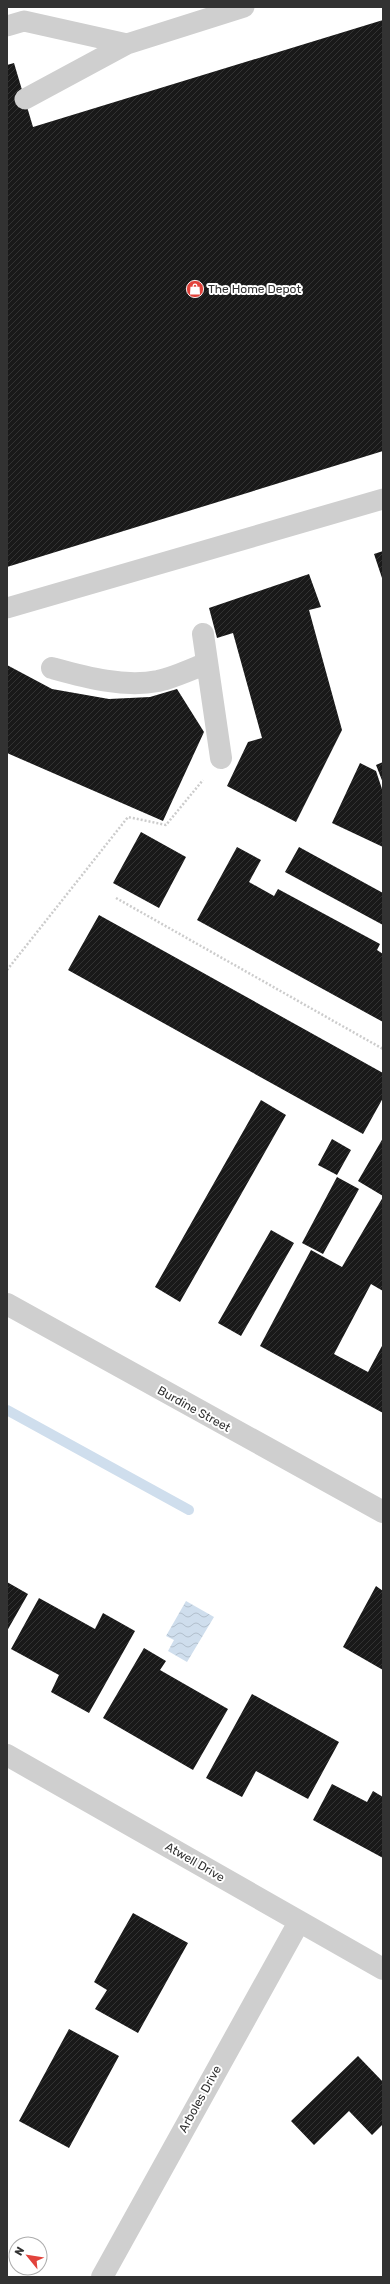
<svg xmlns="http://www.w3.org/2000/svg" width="390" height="2284" font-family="Rubik,sans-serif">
	<defs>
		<pattern id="water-waves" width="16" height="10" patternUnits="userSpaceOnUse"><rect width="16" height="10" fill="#cfdeed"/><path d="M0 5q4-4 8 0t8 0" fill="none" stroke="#b2bfcc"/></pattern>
		<pattern id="building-hatch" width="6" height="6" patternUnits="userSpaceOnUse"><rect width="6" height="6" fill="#191919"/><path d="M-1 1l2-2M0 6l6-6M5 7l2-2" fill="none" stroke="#323232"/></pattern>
	</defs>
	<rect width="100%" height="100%" fill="#fff"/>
	<path fill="url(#water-waves)" d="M186,1601L214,1617L187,1662L168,1651L174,1640L166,1636Z"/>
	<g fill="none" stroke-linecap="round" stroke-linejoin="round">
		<path stroke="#cfdeed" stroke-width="10" d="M7,1410L189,1510"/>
	</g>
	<path fill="url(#building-hatch)" d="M383,20V451L7,567V65L14,63L33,127Z
		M383,551V577L382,578L374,554Z
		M309,574L321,607L309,610L342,730L296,822L227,786L248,742L262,738L233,633L217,638L209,608Z
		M7,665L52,689L109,699L150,697L177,689L204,732L163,821L7,753Z
		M383,762V783L376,765Z
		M360,763L376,771L383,792V847L332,823Z
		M141,832L186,857L159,908L113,883Z
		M237,847L261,860L249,882L274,896L278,889L380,944L377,950L383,954V1022L197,920Z
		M299,847L383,893V925L285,872Z
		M99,915L383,1073V1098L363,1134L68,970Z
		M261,1100L286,1115L180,1302L155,1287Z
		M383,1138V1196L358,1181Z
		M332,1139L351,1150L337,1175L318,1165Z
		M337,1177L359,1189L323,1254L302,1243Z
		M383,1197V1291L371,1284L334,1354L368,1372L383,1344V1413L260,1346L311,1250L342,1267Z
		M271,1230L294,1243L241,1336L218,1323Z
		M7,1582L28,1594L7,1631Z
		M376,1586L383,1591V1670L343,1647Z
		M39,1598L95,1629L103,1613L135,1631L89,1713L51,1692L59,1675L11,1649Z
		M144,1648L166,1661L160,1670L228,1709L193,1770L103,1718Z
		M252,1694L339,1742L308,1799L256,1771L242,1797L206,1778Z
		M332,1784L367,1802L373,1791L383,1797V1858L313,1820Z
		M133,1913L188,1943L138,2033L95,2009L107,1990L94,1982Z
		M69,2029L119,2056L69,2148L19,2121Z
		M358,2056L383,2082V2124L372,2135L349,2111L314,2145L291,2121Z"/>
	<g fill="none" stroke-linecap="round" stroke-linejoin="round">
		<path stroke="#ccc" stroke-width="2.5" stroke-dasharray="2 2" stroke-linecap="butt" d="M116,898L383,1049
			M7,970L128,817L166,825L203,780"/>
		<path stroke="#cfcfcf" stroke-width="21" d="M7,26L24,21L127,44
			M25,99L127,44L244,7
			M7,608L383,499"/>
		<path stroke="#cfcfcf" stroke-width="22" d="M203,634L221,758
			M52,668C85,677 124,688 158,681C175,677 192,669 207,663
			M7,1304L383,1512
			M7,1755L383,1969
			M102,2277L299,1922"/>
	</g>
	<defs>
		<symbol id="shop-disc" viewBox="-11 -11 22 22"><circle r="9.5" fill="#e2433c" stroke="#fff"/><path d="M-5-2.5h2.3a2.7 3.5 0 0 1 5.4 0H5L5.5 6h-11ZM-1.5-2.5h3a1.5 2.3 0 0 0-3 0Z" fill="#fff"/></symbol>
	</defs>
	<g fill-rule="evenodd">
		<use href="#shop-disc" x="185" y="279" width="20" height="20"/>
	</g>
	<g text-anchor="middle" stroke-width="4" stroke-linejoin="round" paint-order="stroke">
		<g font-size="12" fill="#323232" stroke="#fff" text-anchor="start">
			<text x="208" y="293">The Home Depot</text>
		</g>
		<g font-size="12" fill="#323232" stroke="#fff">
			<text transform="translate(194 1409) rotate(29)" y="4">Burdine Street</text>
			<text transform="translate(195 1862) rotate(30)" y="4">Atwell Drive</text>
			<text transform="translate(200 2099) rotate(-61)" y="4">Arboles Drive</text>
		</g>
	</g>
	<rect width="390" height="2284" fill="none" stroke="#323232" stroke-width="16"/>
	<g transform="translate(28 2256) rotate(300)"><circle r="19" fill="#ffffff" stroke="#adadad"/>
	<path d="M0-3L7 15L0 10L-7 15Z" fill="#e2433c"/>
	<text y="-6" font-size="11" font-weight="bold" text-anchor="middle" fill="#323232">N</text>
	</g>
</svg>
